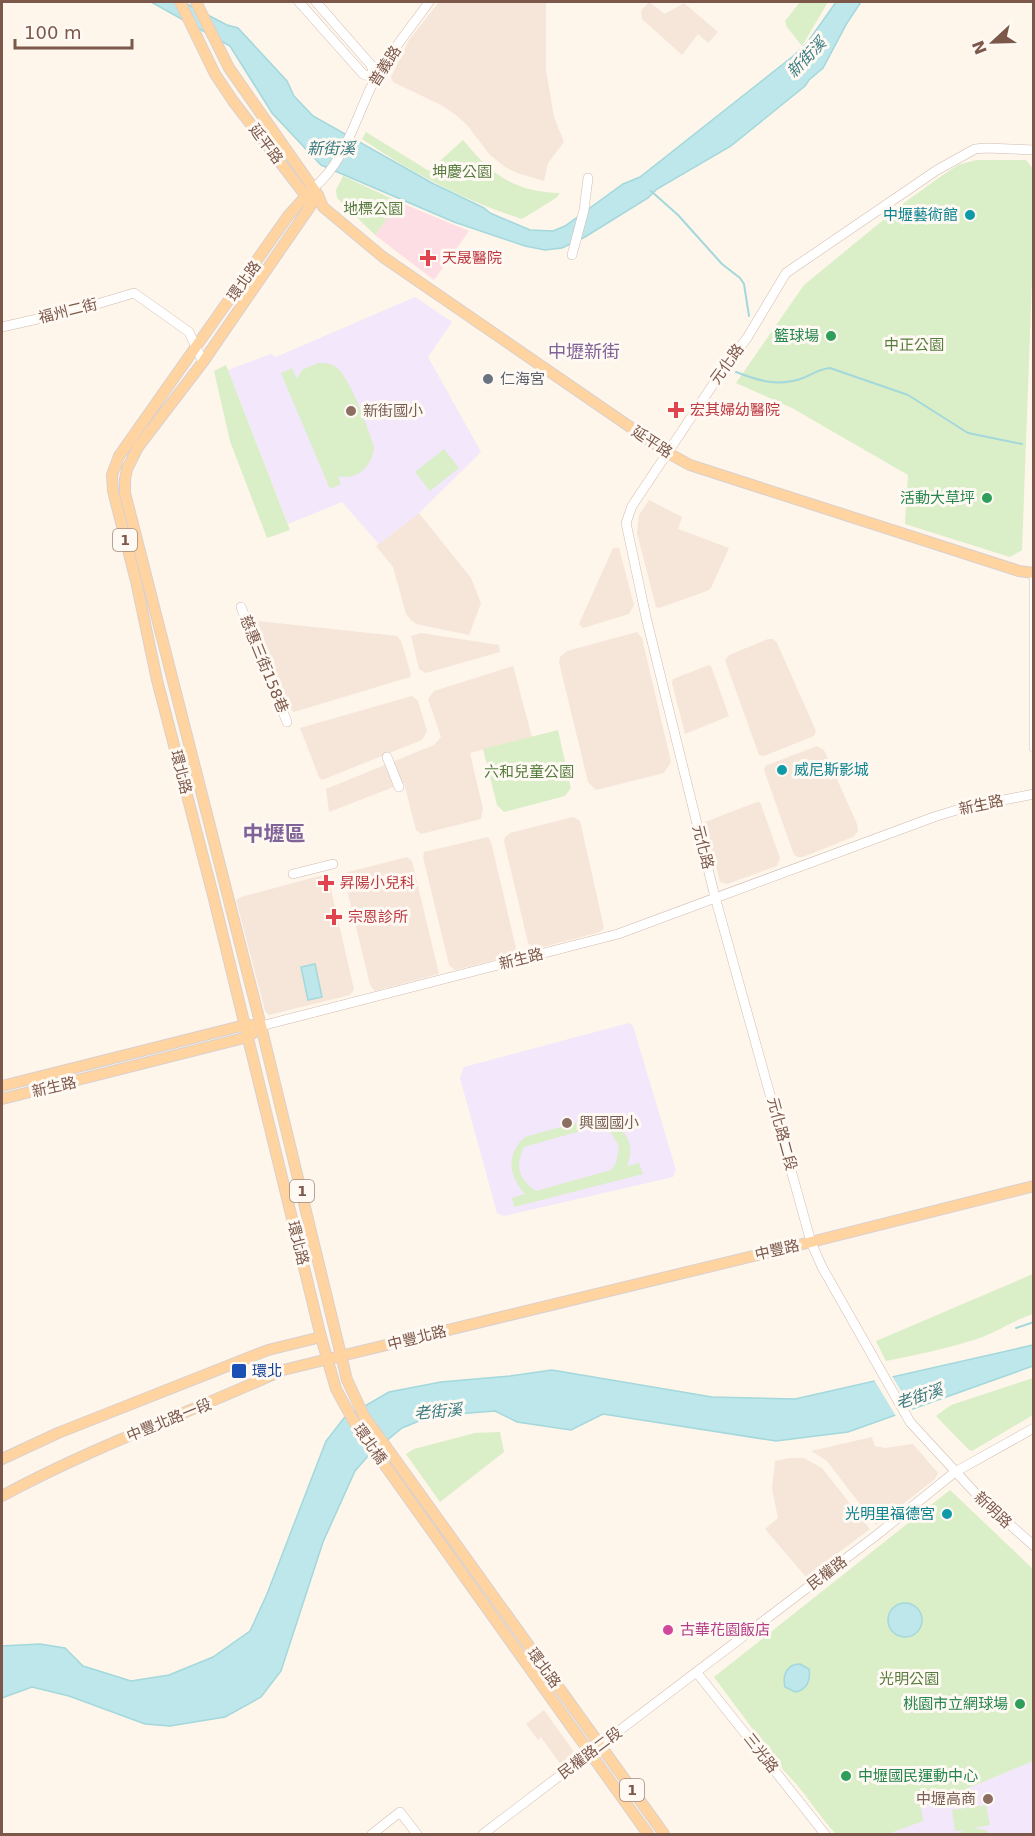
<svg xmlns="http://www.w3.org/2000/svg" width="1035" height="1836" font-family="'DejaVu Sans','Noto Sans TC',sans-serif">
	<rect width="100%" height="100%" fill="#fef5eb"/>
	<path fill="#f6e6d9" d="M439,2H546V70L554,117L564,142L548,163L544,181L517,173L505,167L490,155L467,125L456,115L441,105L393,82L391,77L409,40Z
		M649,2L665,14L684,3L718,32L708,43L698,34L682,55L642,19L641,11Z
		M649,500L682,517L678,529L729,548L711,588L707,591L659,608L656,607L637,533L639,515Z
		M419,513L471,578L481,603L469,635L416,624L411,620L406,614L393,567L376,546Z
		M613,548H619L634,605L629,614L583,628L579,624Z
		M258,621L397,636L401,641L411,674L410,677L294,712L285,706L253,627Z
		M637,632L642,638L671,762L664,773L596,790L588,782L559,662L560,657L567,651Z
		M421,633L499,645L500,652L426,673L419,669L411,636Z
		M768,639H773L777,643L816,731L814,736L764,756L759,755L725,660L729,655Z
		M709,665L711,666L729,716L685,734L672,683L673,679Z
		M513,666L532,737L470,753L483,809L481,819L421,834L416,830L404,783L329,812L326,789L434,745L441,737L428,699L434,691Z
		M412,696L418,701L427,731L422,740L322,780L319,777L300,728Z
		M817,746L824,750L857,824L858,831L853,837L803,857H798L794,855L764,770L765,766Z
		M757,802H760L780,858L777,866L727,884L720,882L705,822Z
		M573,817L580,821L604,928L600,932L536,949L528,943L504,841L505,837L510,833Z
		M488,837L491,842L516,948L512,956L455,970L449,965L423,857L424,852Z
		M407,857L412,861L439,974L375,991L370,985L344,877L348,872Z
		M323,875L329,881L354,989L350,995L269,1015L265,1011L236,900L241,897Z
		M872,1437L875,1446L885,1448L913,1444L938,1473L935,1479L876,1525L827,1461L811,1451Z
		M789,1458H804L822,1468L870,1529L806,1577L765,1529L778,1518L772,1489L775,1461Z
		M544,1710L574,1752L573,1756L561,1765L541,1737L538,1740L526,1724Z"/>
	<path fill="#f2e7fb" d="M415,297L452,322L428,357L481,452L419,513L379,544L342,502L288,524L228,370L271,354L276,357Z
		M629,1023L633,1026L676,1170L673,1177L504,1216L497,1213L460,1078L464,1067Z
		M1033,1761V1834H888L922,1821L921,1808Z"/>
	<path fill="#fcdee4" d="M399,202L469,231L434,280L375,235Z"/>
	<path fill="#daeec7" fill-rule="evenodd" d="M800,2H828L802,46L787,27L785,21Z
		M366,132L429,171L463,140C491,174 514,192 560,193L556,198L522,219C465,201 412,173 362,139Z
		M976,160H1026L1033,169V251L1022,550L1010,557L905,524L908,475L792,408L736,383L804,285L904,203L940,177L958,165Z
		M343,176L399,202L375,235L337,198L336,190Z
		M318,363C325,363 331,363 337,368C350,378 369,430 374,447C372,466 358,481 338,476L341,484L330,489L281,373L292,368L297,379L302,370Z
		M226,365L290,530L267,538L230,441L214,371Z
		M444,449L459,468L430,491L415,472Z
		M558,730L570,784L571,788L565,796L504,812L497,805L483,749Z
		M600,1116C623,1127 637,1140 627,1166L639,1163L643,1174L514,1207L512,1198L525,1194C508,1175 506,1154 525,1137ZM598,1126L611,1133L619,1146L616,1163L611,1170L536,1191C518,1179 515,1166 524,1147Z
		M1033,1274V1314C1014,1320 997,1332 977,1339C948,1348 917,1355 886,1361L876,1341Z
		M1033,1378V1415L972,1451L969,1450L936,1416L951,1405Z
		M500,1432L504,1452L440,1502L406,1454L414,1449L475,1433Z
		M950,1490L1033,1569V1761L921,1808L923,1821L888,1834H836C817,1814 804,1790 784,1771L714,1677Z
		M986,1805L990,1825L974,1828L985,1830L990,1834H956L965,1830L955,1831L952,1810Z"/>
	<path fill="#bde7ea" stroke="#a3d8dc" stroke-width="1.5" d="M151,2H183L227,25L238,28L287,81L294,96L313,116L432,183L484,208L490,213L530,230L553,231L565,226L623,184L640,177L792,57L807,43L836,2H861L847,23L823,68L809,80L805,86L731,146L657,189L648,198L585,237L562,248L545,250L525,246L454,222L321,165L272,113L230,46Z
		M315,964L322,997L308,1000L301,967Z
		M1033,1345V1366L848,1432L776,1441L603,1414L571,1430L517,1422L495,1411L431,1416L402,1428L368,1456L355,1471L323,1542L281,1671L261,1697L225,1717L170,1726L145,1724L69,1696L32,1687L2,1698V1646L40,1644L65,1648L83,1666L131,1681L169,1675L213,1657L250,1631L267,1594L326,1441L344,1418L389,1392L441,1382L510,1376L552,1370L712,1397L795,1399Z
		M888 1620a17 17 0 1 1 34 0a17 17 0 1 1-34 0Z
		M800,1664L809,1669C811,1680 807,1690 795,1692L785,1687C782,1675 787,1664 800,1664Z"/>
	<path fill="#fef5eb" d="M891,1374L914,1413L897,1418L873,1378Z"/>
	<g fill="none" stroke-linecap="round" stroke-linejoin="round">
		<path stroke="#a3d8dc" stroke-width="2" d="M651,191L678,215L722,264L740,278L744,284L749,316
			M736,372C759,381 779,387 803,378C813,374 819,369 830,368L908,395L968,433L1022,444
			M1016,1328L1034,1322"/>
		<defs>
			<path id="minor" d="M299,2L363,74L375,79
				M316,2L371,65L375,79
				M1034,150L986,148L975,149L937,170L786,273L747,338L720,374L632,506L626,523L646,617L715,897L811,1242L822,1267L910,1422L979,1497L1034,1546
				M313,188C344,165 357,114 374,81C387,56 413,25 429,2
				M572,255L584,210L588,178
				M2,327L77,310L134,293L189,332L203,362
				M1034,574V748
				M241,607L287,722
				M387,757L399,787
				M293,874L333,864
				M261,1026L618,934L934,817L963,808L1034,794
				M697,1673L825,1834
				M372,1834L400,1812L417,1834
				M483,1834L878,1534L955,1472L1034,1428"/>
			<path id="major" d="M180,2L215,74L233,101L309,200
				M196,2L229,68L318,195L323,207L383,257L668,453L690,465L1019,571L1034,573
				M313,188L288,216L119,456L112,475L113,491L136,581L157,680L213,895L321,1337L336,1389L354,1422L648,1834
				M318,195L203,362L138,447L127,469L125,479V493L261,1026L347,1380L364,1416L664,1834
				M2,1086L245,1025H251
				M2,1099L248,1037L253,1033
				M2,1459L58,1433L268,1350L321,1337
				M2,1496C92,1447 189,1413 283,1370L811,1242L1034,1186"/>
		</defs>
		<use href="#minor" stroke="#d2bbaf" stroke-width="10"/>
		<use href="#major" stroke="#dad0cd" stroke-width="12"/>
		<use href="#minor" stroke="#fff" stroke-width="9"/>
		<use href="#major" stroke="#ffd4a1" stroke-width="10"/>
	</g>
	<g fill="#0f9aa8" stroke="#fff9f3" stroke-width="2">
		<circle cx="970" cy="215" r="6"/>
		<circle cx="782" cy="770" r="6"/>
		<circle cx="947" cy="1514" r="6"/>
	</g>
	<g fill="#e0444e" stroke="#fff9f3" stroke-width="2">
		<path d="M425 249h6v6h6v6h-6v6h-6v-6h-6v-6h6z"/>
		<path d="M673 401h6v6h6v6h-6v6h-6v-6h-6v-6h6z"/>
		<path d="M323 874h6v6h6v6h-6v6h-6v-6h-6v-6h6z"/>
		<path d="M331 908h6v6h6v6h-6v6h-6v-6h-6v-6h6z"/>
	</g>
	<g fill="#2e9e5b" stroke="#fff9f3" stroke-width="2">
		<circle cx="831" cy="336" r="6"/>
		<circle cx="987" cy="498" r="6"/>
		<circle cx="1020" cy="1704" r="6"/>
		<circle cx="846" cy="1776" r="6"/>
	</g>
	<circle fill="#6b7280" stroke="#fff9f3" stroke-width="2" cx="488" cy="379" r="6"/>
	<g fill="#8d6e63" stroke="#fff9f3" stroke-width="2">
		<circle cx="351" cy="411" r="6"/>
		<circle cx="567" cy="1123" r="6"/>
		<circle cx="988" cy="1799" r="6"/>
	</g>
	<rect fill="#1a4fb4" stroke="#fff9f3" stroke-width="2" x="231" y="1363" width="16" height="16" rx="3"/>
	<circle fill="#d1479c" stroke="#fff9f3" stroke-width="2" cx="668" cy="1630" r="6"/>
	<g text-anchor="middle" stroke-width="6" stroke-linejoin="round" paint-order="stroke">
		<g fill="#fff9f3" stroke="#a3887d" stroke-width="1.5">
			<rect x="113" y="529" width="24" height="22" rx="4.5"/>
			<rect x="290" y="1180" width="24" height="22" rx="4.5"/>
			<rect x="620" y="1779" width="24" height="22" rx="4.5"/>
		</g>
		<g font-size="14" font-weight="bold" fill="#7c584b">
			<text x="125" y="545">1</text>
			<text x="302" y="1196">1</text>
			<text x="632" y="1795">1</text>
		</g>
		<g font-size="15" fill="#7c584b" stroke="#fff9f3">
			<text transform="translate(385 66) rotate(-57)" y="5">普義路</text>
			<text transform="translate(266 144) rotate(53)" y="5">延平路</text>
			<text transform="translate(244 281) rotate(-54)" y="5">環北路</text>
			<text transform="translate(68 311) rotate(-14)" y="5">福州二街</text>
			<text transform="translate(727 364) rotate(-54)" y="5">元化路</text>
			<text transform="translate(652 442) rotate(33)" y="5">延平路</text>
			<text transform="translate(264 664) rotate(68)" y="5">慈惠三街158巷</text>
			<text transform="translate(181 772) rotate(76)" y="5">環北路</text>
			<text transform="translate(981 805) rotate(-12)" y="5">新生路</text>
			<text transform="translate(703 847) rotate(76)" y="5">元化路</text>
			<text transform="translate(521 959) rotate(-14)" y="5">新生路</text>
			<text transform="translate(54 1087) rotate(-13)" y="5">新生路</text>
			<text transform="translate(782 1134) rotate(75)" y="5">元化路二段</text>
			<text transform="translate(298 1243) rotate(76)" y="5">環北路</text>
			<text transform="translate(777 1250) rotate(-13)" y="5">中豐路</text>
			<text transform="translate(417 1338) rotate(-14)" y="5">中豐北路</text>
			<text transform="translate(169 1420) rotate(-22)" y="5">中豐北路一段</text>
			<text transform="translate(370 1444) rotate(55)" y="5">環北橋</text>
			<text transform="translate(993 1510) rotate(43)" y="5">新明路</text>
			<text transform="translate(827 1573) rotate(-37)" y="5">民權路</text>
			<text transform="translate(544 1668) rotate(54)" y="5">環北路</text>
			<text transform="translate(590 1753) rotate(-37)" y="5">民權路二段</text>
			<text transform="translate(761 1753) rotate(52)" y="5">三光路</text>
		</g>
		<g font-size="15" fill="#567c3f" stroke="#fff9f3">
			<text x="462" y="177">坤慶公園</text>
			<text x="373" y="214">地標公園</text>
			<text x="914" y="350">中正公園</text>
			<text x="529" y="777">六和兒童公園</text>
			<text x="909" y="1684">光明公園</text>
		</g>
		<g font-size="15" fill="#0d838f" stroke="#fff9f3" text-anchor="end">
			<text x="958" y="220">中壢藝術館</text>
			<text x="794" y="775" text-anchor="start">威尼斯影城</text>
			<text x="935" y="1519">光明里福德宮</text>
		</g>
		<g font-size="15" fill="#be3a42" stroke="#fff9f3" text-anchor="start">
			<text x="442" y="263">天晟醫院</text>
			<text x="690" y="415">宏其婦幼醫院</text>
			<text x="340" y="888">昇陽小兒科</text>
			<text x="348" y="922">宗恩診所</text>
		</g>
		<g font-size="15" fill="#27864d" stroke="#fff9f3" text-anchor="end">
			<text x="819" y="341">籃球場</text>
			<text x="975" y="503">活動大草坪</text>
			<text x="1008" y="1709">桃園市立網球場</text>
			<text x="858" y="1781" text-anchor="start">中壢國民運動中心</text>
		</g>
		<g font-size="15" fill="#5b616d" stroke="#fff9f3" text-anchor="start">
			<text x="500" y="384">仁海宮</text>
		</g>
		<g font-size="15" fill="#785e54" stroke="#fff9f3" text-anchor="start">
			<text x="363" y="416">新街國小</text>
			<text x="579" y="1128">興國國小</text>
			<text x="976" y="1804" text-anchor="end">中壢高商</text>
		</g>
		<g font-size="15" fill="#164399" stroke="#fff9f3" text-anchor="start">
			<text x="252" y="1376">環北</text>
		</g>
		<g font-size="15" fill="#b23c85" stroke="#fff9f3" text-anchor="start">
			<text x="680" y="1635">古華花園飯店</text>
		</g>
		<g font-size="16" font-style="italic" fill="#3c7c82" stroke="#fff9f3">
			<text transform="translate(806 57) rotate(-46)" y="6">新街溪</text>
			<text x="331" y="154">新街溪</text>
			<text transform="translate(919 1396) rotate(-18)" y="6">老街溪</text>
			<text transform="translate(438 1411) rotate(-5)" y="6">老街溪</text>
		</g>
		<g font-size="18" fill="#816497" stroke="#fff9f3">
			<text x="584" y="358">中壢新街</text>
		</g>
		<g font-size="21" font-weight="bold" fill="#816497" stroke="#fff9f3">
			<text x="274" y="841">中壢區</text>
		</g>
	</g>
	<rect width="1035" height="1836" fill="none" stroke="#7c584b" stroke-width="6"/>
	<g transform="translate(993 42) rotate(248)" stroke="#fff9f3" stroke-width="4.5" paint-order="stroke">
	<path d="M0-4.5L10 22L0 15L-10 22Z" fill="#7c584b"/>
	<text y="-9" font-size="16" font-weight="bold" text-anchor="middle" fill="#7c584b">N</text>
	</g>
	<path d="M15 39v9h117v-9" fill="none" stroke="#7c584b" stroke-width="3"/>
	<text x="24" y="39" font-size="18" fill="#7c584b" stroke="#fff9f3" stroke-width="4.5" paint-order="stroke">100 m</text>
</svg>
